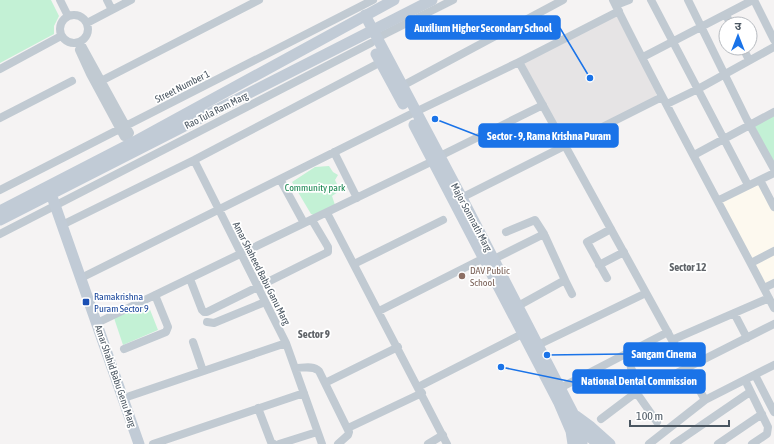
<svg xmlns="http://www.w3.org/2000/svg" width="774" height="444" font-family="'Asap Condensed','Noto Sans Devanagari',sans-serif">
	<rect width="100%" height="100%" fill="#f5f3f3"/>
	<path fill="#fdf9ef" d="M759,182L774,211V281L765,286L721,201Z"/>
	<path fill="#e6e4e5" d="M616,14L657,93L655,97L565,143L524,63Z"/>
	<path fill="#c3f1d5" d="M0,0H51L59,16L54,26V34L0,63Z
		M774,115V163L754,125Z
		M329,166L333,172L338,175L335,180L337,184L333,187L337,190L338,192L332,196L335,205L314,215L311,214L292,182L315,167Z
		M147,302L158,330L123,345L114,318Z"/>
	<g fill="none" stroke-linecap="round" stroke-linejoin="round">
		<path stroke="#c1cad2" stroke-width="8" d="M60,0L68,16
			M107,0L112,10
			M613,0C664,104 721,205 774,308
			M651,0L748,185
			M688,0L747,120L774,169
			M754,0L774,40
			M616,5L629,0
			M726,14L730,24
			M60 29a14 14 0 1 1 28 0a14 14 0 1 1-28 0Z
			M87,23L131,0
			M377,38L453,0
			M80,42L130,133L128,137L132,143
			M743,48L749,60
			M79,50L90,74L124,137H128
			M643,57L753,0
			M519,62L705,400
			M0,69L61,36
			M101,81L259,0
			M402,86L563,0
			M667,104L698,89L774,47
			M0,118L72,81
			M334,152L357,198
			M694,155L774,112
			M440,156L543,105
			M194,160L286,343L322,444
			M280,179L304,223
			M760,180L774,207
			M0,190L373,0
			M457,200L662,97
			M719,200L774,173
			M327,213L447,444
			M62,225L194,160L381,62
			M506,232L535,220L544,234
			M0,234L371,43
			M494,259L544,234L565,280
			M751,263L774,251
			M354,264L443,220
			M599,265L624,252
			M81,278L409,115L519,62L619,11
			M607,278L587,242L611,229
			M190,279L202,310L204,312H207L326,253L328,252V247L312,220
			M764,288L774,283
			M518,306L565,280L572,294
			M379,311L484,258
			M734,313L747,338
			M207,322L214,323L265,302
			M97,323L433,161
			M672,340L769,298
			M193,342L203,371
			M538,345L646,293
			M124,349L166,332L168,327L155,295
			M295,368C303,368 313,365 319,371L349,432L348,435L338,444
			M631,368L640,387L645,389L774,324
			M755,375L774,412
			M745,380L768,427L767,434L752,444
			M325,383L398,347
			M418,387L526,332
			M560,388L668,332
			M636,392L657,422
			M124,398L286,343
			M258,408L271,442L274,444
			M601,419L642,388
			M348,428L422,393
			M153,444L304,393
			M279,444L317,432
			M428,444L443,435
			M649,444L705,400L774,365
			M674,444L750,392
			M718,444L762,414"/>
		<path stroke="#c1cbd6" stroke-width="11" d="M365,15L462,198L574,415L582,430V444
			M376,54L403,104
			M414,125L559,403L571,431L573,444
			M49,188L139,444
			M0,211L132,143L394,0
			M0,220L432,0
			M576,416L591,427L610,444
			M582,430L598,444"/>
	</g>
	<circle fill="#8d6e63" stroke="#fff" stroke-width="1.5" cx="462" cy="276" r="4"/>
	<rect fill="#1a4fb4" stroke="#fff" stroke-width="1.5" x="82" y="298" width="8" height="8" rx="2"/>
	<g text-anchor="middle" stroke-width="3.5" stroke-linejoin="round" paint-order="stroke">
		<g font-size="10" fill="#4a5661" stroke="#fff">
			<text transform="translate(182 86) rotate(-27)" y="4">Street Number 1</text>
			<text transform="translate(216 110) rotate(-27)" y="4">Rao Tula Ram Marg</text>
			<text transform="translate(472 217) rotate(62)" y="4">Major Somnath Marg</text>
			<text transform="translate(262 273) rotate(63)" y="4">Amar Shaheed Babu Ganu Marg</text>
			<text transform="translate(116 376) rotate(71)" y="4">Amar Shahid Babu Genu Marg</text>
		</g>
		<g font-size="10" fill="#17864f" stroke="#fff">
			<text x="315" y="191">Community park</text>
		</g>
		<g font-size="10" fill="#785e54" stroke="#fff" text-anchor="start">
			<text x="470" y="274">DAV Public<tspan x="470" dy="12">School</tspan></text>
		</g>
		<g font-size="10" fill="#164399" stroke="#fff" text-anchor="start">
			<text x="94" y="300">Ramakrishna<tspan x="94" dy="12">Puram Sector 9</tspan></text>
		</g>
		<g font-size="11" font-weight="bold" fill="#5f6368" stroke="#fff">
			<text x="688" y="271">Sector 12</text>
			<text x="314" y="338">Sector 9</text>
		</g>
	</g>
	<path fill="none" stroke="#1a73e8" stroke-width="1.5" d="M590 78L560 28M435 119L479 136M547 355L624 354M501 367L573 382"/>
	<g fill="#1a73e8" stroke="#fff" stroke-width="1.5">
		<circle cx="590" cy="78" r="4"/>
		<circle cx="435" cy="119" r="4"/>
		<circle cx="547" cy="355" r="4"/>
		<circle cx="501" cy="367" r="4"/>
	</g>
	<g fill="#1a73e8" stroke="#1a73e8" stroke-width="1.5">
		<rect x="406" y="16" width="154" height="23" rx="4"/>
		<rect x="479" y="124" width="139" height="23" rx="4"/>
		<rect x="624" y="343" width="81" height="23" rx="4"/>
		<rect x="573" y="370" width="132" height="23" rx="4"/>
	</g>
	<g font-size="11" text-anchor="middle" font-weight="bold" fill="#fff">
		<text x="483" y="32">Auxilium Higher Secondary School</text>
		<text x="549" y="140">Sector - 9, Rama Krishna Puram</text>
		<text x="664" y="358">Sangam Cinema</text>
		<text x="639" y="385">National Dental Commission</text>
	</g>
	<g transform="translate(738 36)"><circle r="19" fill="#ffffff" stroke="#b7bbc0"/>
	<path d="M0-3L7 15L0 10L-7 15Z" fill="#1a73e8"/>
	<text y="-6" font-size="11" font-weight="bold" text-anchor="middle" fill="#4a5661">उ</text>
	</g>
	<path d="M630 420v6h99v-6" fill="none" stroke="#4a5661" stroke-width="2"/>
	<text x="636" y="420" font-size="12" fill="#4a5661" stroke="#ffffff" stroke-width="3" paint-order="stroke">100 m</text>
</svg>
